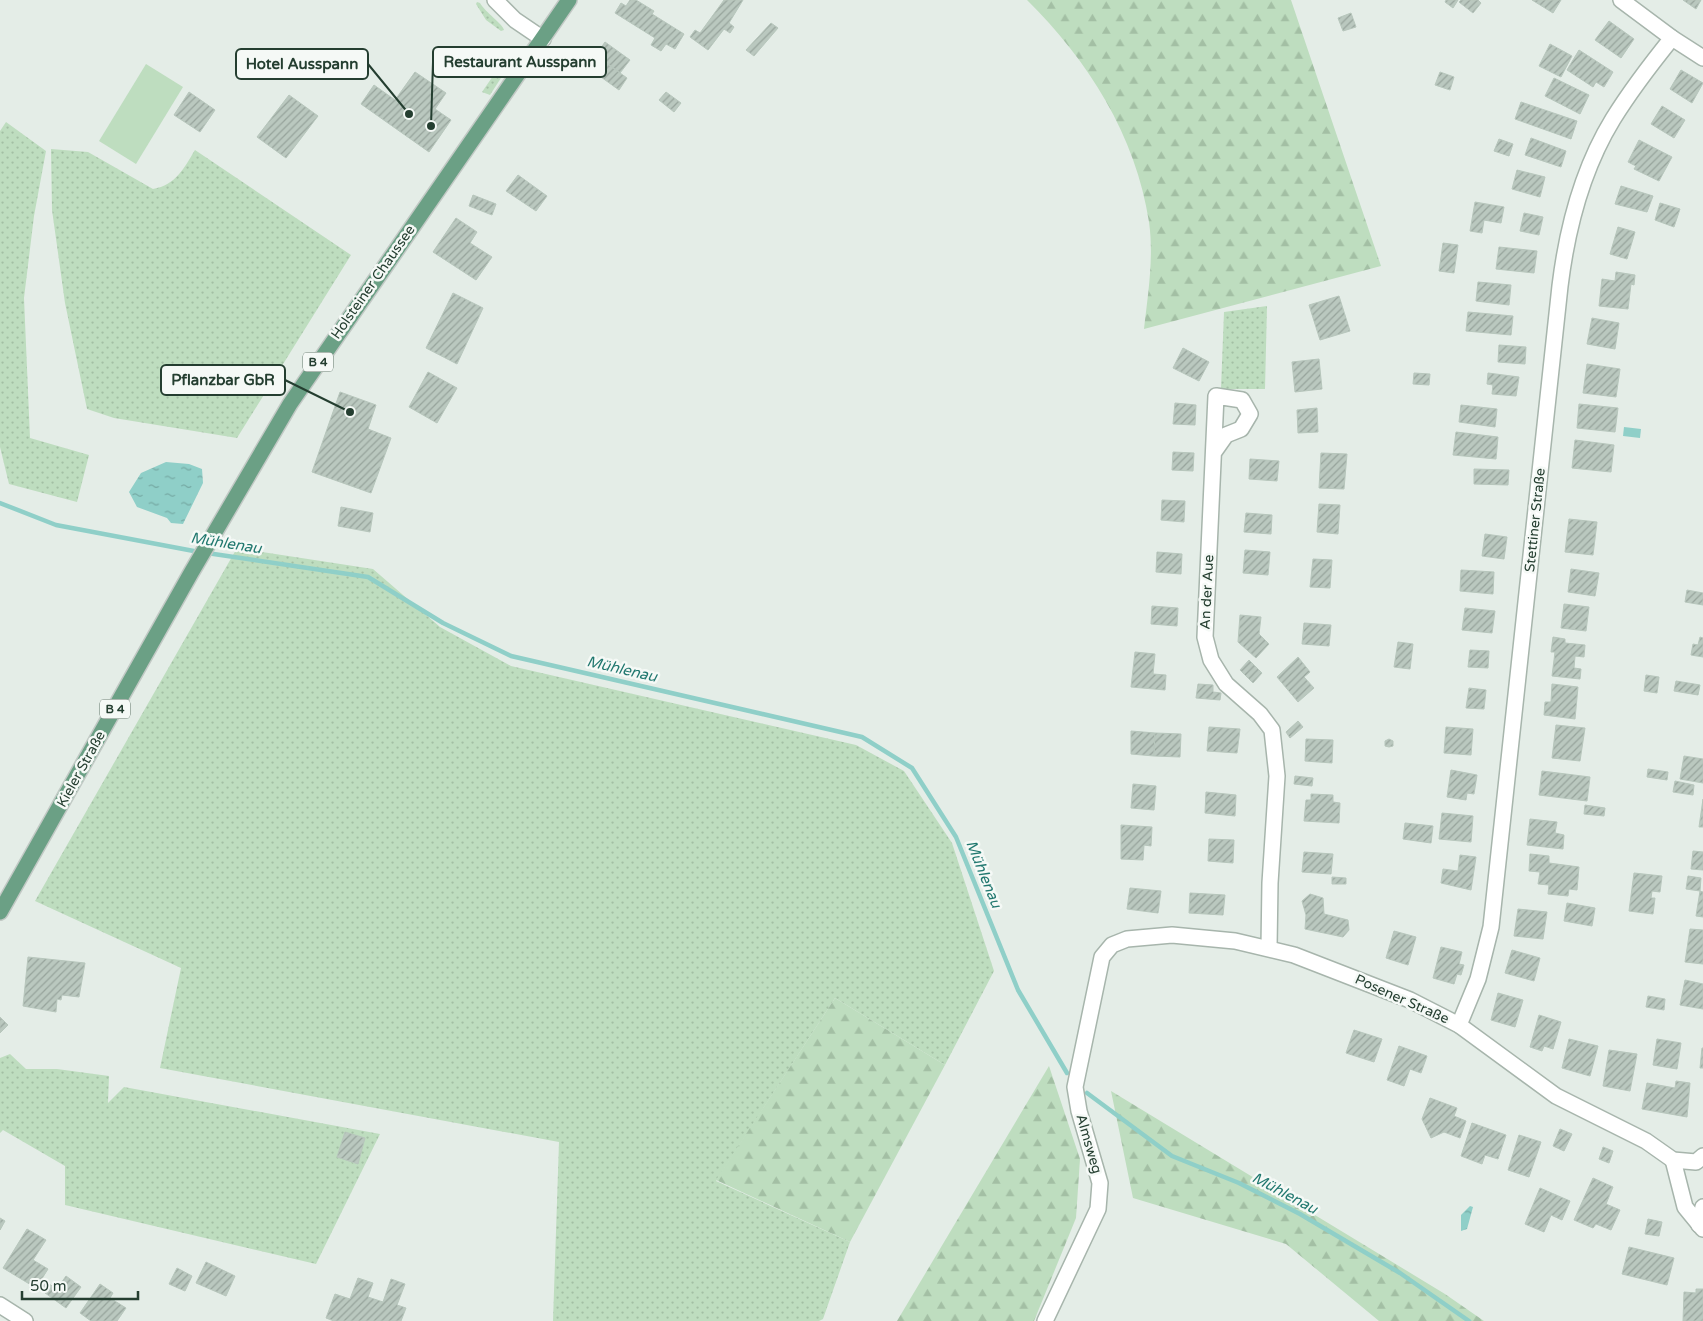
<svg xmlns="http://www.w3.org/2000/svg" width="1703" height="1321" font-family="'Varela Round',sans-serif">
<style>
.grass{fill:url(#grass-dots)}
.forest{fill:url(#forest-firs)}
.pitch{fill:#beddbf}
.water{fill:url(#water-ripples)}
.lines{fill:none;stroke-linecap:round;stroke-linejoin:round}
.stream{stroke:#8fcfc8;stroke-width:4.5}
.building{fill:url(#building-hatch);stroke:#b7c6bc}
.minor-casing{stroke:#a7b5ac;stroke-width:18}
.primary-casing{stroke:#c2c9c5;stroke-width:18}
.minor{stroke:#fff;stroke-width:15}
.primary{stroke:#6ba085;stroke-width:15}
.labels{text-anchor:middle;dominant-baseline:central;stroke-width:5;stroke-linejoin:round;paint-order:stroke}
.shield{fill:#f5f9f6;stroke:#63766b;stroke-width:1}
.shield-label{font-size:12px;font-weight:bold;fill:#243e30}
.street-label{font-size:14px;fill:#243e30;stroke:#f5f9f6}
.water-label{font-size:15px;font-style:italic;fill:#21786f;stroke:#f5f9f6}
.leader{fill:none;stroke:#243e30;stroke-width:2}
.callout-dot{fill:#243e30;stroke:#f5f9f6;stroke-width:2}
.callout{fill:#f5f9f6;stroke:#243e30;stroke-width:2}
.callout-label{font-size:15px;text-anchor:middle;font-weight:bold;fill:#243e30}
</style>
<defs>
<pattern id="grass-dots" width="8" height="8" patternUnits="userSpaceOnUse" patternTransform="scale(1.25)"><rect width="8" height="8" fill="#beddbf"/><path d="M2 2h.1M6 6h.1" fill="none" stroke="#a3bfa4" stroke-width="1.8" stroke-linecap="round"/></pattern>
<pattern id="forest-firs" width="22" height="20" patternUnits="userSpaceOnUse" patternTransform="scale(1.25)"><rect width="22" height="20" fill="#beddbf"/><path d="M5 1l3.5 6h-7zM16 11l3.5 6h-7z" fill="#a3bfa4"/></pattern>
<pattern id="water-ripples" width="26" height="14" patternUnits="userSpaceOnUse" patternTransform="scale(1.25)"><rect width="26" height="14" fill="#8fcfc8"/><path d="M2 4q2-2 4 0t4 0M15 11q2-2 4 0t4 0" fill="none" stroke="#75a9a3"/></pattern>
<pattern id="building-hatch" width="6" height="6" patternUnits="userSpaceOnUse" patternTransform="scale(1.25)"><rect width="6" height="6" fill="#bac8bf"/><path d="M-1 1l2-2M0 6l6-6M5 7l2-2" fill="none" stroke="#97a49c"/></pattern>
</defs>
<rect width="100%" height="100%" fill="#e4ede7"/>
<g class="grass">
<path d="M477,2l3,1c5,9 23,21 24,27l-3,1 -15,-11 -10,-16z"/>
<path d="M504,60l8,1 -22,34 -8,-3z"/>
<path d="M6,122l40,29 -12,65 -10,82 6,140 59,17 -12,47 -68,-18 -9,-37v-316z"/>
<path d="M51,149l37,3 65,37c23,-4 31,-21 42,-39l156,105 -114,183 -123,-20 -27,-9 -22,-106 -13,-93z"/>
<path d="M1267,306l-2,83h-44l3,-77z"/>
<path d="M237,548l136,21 67,58 71,39 345,79 48,26 48,72 42,128 -49,94 -110,-67 -119,183 134,61 -27,77 -4,2h-266l6,-179 -399,-74 21,-100 -146,-67z"/>
<path d="M10,1054l16,15h31l52,7 -1,27 16,-16 256,47 -64,130 -251,-59v-39l-62,-36 -3,3v-75z"/>
</g>
<g class="forest">
<path d="M1027,0h264l90,266 -237,63c4,-35 10,-72 5,-107 -13,-86 -61,-162 -122,-222z"/>
<path d="M835,998l110,67 -95,177 -134,-62z"/>
<path d="M1049,1066l31,93 -4,59 -42,103h-137z"/>
<path d="M1111,1091l334,203 39,27h-105l-93,-77 -153,-46z"/>
</g>
<path class="pitch" d="M146,64l37,23 -47,77 -37,-23z"/>
<g class="water">
<path d="M1624,427l17,2 -1,9 -17,-2z"/>
<path d="M166,462l23,2 13,5 1,14 -20,41 -12,-1 -4,-5 -30,-11 -8,-15 12,-19z"/>
<path d="M1470,1206l3,1 -6,22 -6,2v-16z"/>
</g>
<g class="lines">
<g class="stream">
<path d="M0,503l56,22 143,27"/>
<path d="M207,553l161,24 75,46 68,33 351,81 50,31 44,69 62,153 49,83"/>
<path d="M1087,1093l85,63 67,27 61,31 100,59 69,48"/>
</g>
</g>
<g class="building">
<path d="M630,0h6l18,11 -2,3 32,20 -9,15 -9,-5 -5,7 -10,-6 4,-7 -40,-25 6,-10 5,3z"/>
<path d="M724,0h19l-14,23 5,4 -4,6 -6,-4 -16,21 -18,-13 5,-7 5,3z"/>
<path d="M1446,0h12l-5,8 -8,-6z"/>
<path d="M1461,0h17l3,3 -8,10 -14,-11z"/>
<path d="M1532,0h29l-8,13z"/>
<path d="M1683,0h18l-5,9z"/>
<path d="M1351,13l5,14 -13,4 -5,-13z"/>
<path d="M1609,21l25,18 -13,19 -26,-18z"/>
<path d="M771,23l7,5 -24,28 -8,-6z"/>
<path d="M605,42l25,18 -10,13 -24,-18z"/>
<path d="M1550,44l22,12 -11,21 -22,-11z"/>
<path d="M1579,50l34,22 -9,15 -8,-5 -3,5 -26,-17z"/>
<path d="M602,60l25,18 -8,12 -25,-18z"/>
<path d="M1681,70l22,13 -11,20 -22,-14z"/>
<path d="M415,72l31,21 -11,16 16,11 -22,32 -68,-48 13,-19 21,15z"/>
<path d="M1440,72l14,5 -4,13 -15,-5z"/>
<path d="M1554,78l35,17 -9,19 -35,-18z"/>
<path d="M189,92l26,18 -15,22 -26,-17z"/>
<path d="M666,92l15,11 -7,9 -15,-12z"/>
<path d="M289,95l29,21 -32,42 -29,-21z"/>
<path d="M1521,102l56,19 -6,18 -56,-20z"/>
<path d="M1662,106l23,14 -11,18 -23,-14z"/>
<path d="M1531,138l35,13 -5,16 -36,-12z"/>
<path d="M1499,139l14,5 -4,12 -15,-5z"/>
<path d="M1639,140l33,17 -13,24 -25,-12 2,-3 -8,-4z"/>
<path d="M1517,170l28,7 -5,20 -28,-8z"/>
<path d="M518,175l29,21 -11,15 -30,-20z"/>
<path d="M1621,186l32,10 -6,16 -32,-8z"/>
<path d="M473,195l23,9 -4,11 -23,-9z"/>
<path d="M1475,202l29,5 -3,16 -17,-3 -2,13 -12,-2z"/>
<path d="M1660,203l20,6 -6,18 -19,-7z"/>
<path d="M1524,213l19,4 -4,18 -19,-4z"/>
<path d="M456,218l21,14 -7,11 22,14 -16,23 -43,-28z"/>
<path d="M1618,227l17,5 -8,27 -17,-5z"/>
<path d="M1443,243l15,2 -4,28 -15,-2z"/>
<path d="M1499,247l38,4 -3,22 -38,-4z"/>
<path d="M1616,272l19,3 -1,10 -3,-1 -3,25 -29,-3 3,-27 13,2z"/>
<path d="M1478,282l33,3 -2,20 -33,-4z"/>
<path d="M453,293l30,15 -26,56 -31,-16z"/>
<path d="M1339,296l11,35 -30,9 -11,-35z"/>
<path d="M1468,312l45,4 -2,19 -45,-4z"/>
<path d="M1592,318l27,5 -4,26 -28,-5z"/>
<path d="M1499,345l27,2 -1,17 -27,-2z"/>
<path d="M1183,348l26,14 -10,19 -26,-13z"/>
<path d="M1319,359l3,30 -27,3 -3,-30z"/>
<path d="M1587,364l33,5 -4,28 -33,-4z"/>
<path d="M428,372l29,16 -20,35 -28,-16z"/>
<path d="M1414,373l16,1 -1,11 -16,-1z"/>
<path d="M1488,373l31,4 -3,19 -24,-2 1,-9 -6,-1z"/>
<path d="M340,392l36,13 -8,24 23,9 -20,55 -59,-21z"/>
<path d="M1175,403l21,2 -1,20 -22,-1z"/>
<path d="M1579,404l39,4 -3,24 -38,-4z"/>
<path d="M1461,405l36,4 -2,18 -36,-5z"/>
<path d="M1317,408l1,24 -20,1 -1,-23z"/>
<path d="M1456,432l42,5 -2,22 -43,-4z"/>
<path d="M1575,440l39,5 -3,27 -39,-4z"/>
<path d="M1173,452l21,1 -1,18 -21,-1z"/>
<path d="M1321,453l26,1 -3,35 -25,-1z"/>
<path d="M1250,459l29,2 -2,20 -28,-2z"/>
<path d="M1474,469l35,1 -1,15 -34,-1z"/>
<path d="M1162,500l23,1 -1,21 -23,-2z"/>
<path d="M1319,504l21,1 -2,29 -21,-2z"/>
<path d="M341,507l32,6 -3,19 -32,-6z"/>
<path d="M1246,513l26,2 -1,19 -27,-2z"/>
<path d="M1569,519l28,3 -4,33 -28,-3z"/>
<path d="M1485,534l22,3 -3,22 -22,-3z"/>
<path d="M1245,550l25,2 -2,23 -25,-2z"/>
<path d="M1157,552l25,2 -1,20 -25,-2z"/>
<path d="M1313,559l19,1 -2,28 -20,-1z"/>
<path d="M1571,569l28,4 -4,23 -27,-4z"/>
<path d="M1461,570l33,2 -1,22 -33,-3z"/>
<path d="M1687,590l16,3v12l-18,-3z"/>
<path d="M1564,604l25,3 -3,24 -25,-3z"/>
<path d="M1152,606l26,2 -1,18 -26,-2z"/>
<path d="M1465,608l30,3 -3,22 -30,-3z"/>
<path d="M1240,615l21,2 -2,17 10,10 -13,14 -18,-16z"/>
<path d="M1304,623l27,2 -2,21 -27,-2z"/>
<path d="M1553,637l12,2v4l20,2 -1,12 -9,-1 -1,12 7,1 -1,10 -28,-3 3,-24h-4z"/>
<path d="M1700,637l3,1v19l-12,-2 2,-11 5,1z"/>
<path d="M1398,642l15,2 -3,25 -16,-2z"/>
<path d="M1470,650l19,1 -1,17 -20,-1z"/>
<path d="M1135,652l20,2 -2,20 13,1 -1,15 -34,-3z"/>
<path d="M1298,657l12,15 -6,5 10,11 -16,14 -21,-25z"/>
<path d="M1249,660l13,13 -9,10 -13,-13z"/>
<path d="M1646,675l13,2 -2,16 -13,-2z"/>
<path d="M1676,681l24,4 -2,10 -24,-4z"/>
<path d="M1198,684l15,1v7l8,1 -1,7 -24,-2z"/>
<path d="M1552,684l26,3 -3,32 -31,-4 1,-13h6z"/>
<path d="M1469,688l17,2 -2,19 -18,-1z"/>
<path d="M1298,721l5,6 -13,11 -4,-6z"/>
<path d="M1556,725l29,3 -5,33 -28,-3z"/>
<path d="M1209,727l31,2 -3,24 -30,-2z"/>
<path d="M1446,727l27,2 -2,26 -27,-2z"/>
<path d="M1131,731l24,2 -1,23 -23,-2z"/>
<path d="M1155,733l26,1 -1,23 -26,-1z"/>
<path d="M1306,739l27,1 -1,23 -27,-2z"/>
<path d="M1389,739l4,2v5l-4,1 -4,-1v-5z"/>
<path d="M1684,756l19,3v24l-23,-4z"/>
<path d="M1648,769l20,3 -1,8 -20,-3z"/>
<path d="M1451,770l26,5 -3,19 -7,-1 -1,7 -19,-3z"/>
<path d="M1542,771l48,6 -3,24 -48,-6z"/>
<path d="M1295,776l18,2 -1,8 -18,-2z"/>
<path d="M1675,781l19,4 -1,10 -20,-3z"/>
<path d="M1133,784l23,2 -2,24 -23,-2z"/>
<path d="M1206,792l30,3 -1,21 -30,-3z"/>
<path d="M1311,794l22,1v7l7,1 -1,20 -35,-2 2,-21h5z"/>
<path d="M1703,799v28h-4z"/>
<path d="M1585,805l20,3 -1,8 -20,-2z"/>
<path d="M1442,813l31,3 -2,26 -32,-3z"/>
<path d="M1530,819l27,3 -2,11 9,2 -1,14 -36,-4z"/>
<path d="M1405,823l28,3 -2,17 -28,-4z"/>
<path d="M1121,825l31,2 -1,19 -7,-1 -1,15 -22,-1z"/>
<path d="M1209,839l25,1 -1,23 -25,-2z"/>
<path d="M1693,851l10,1v18l-12,-1z"/>
<path d="M1304,852l29,2 -2,20 -29,-2z"/>
<path d="M1530,854l19,2v7l30,4 -2,23 -8,-1 -1,7 -20,-2 1,-9 -11,-1 2,-12 -11,-1z"/>
<path d="M1460,855l16,2 -5,33 -30,-7 2,-14 15,2z"/>
<path d="M1634,873l28,3 -2,16 -8,-1 -1,7h4l-2,16 -24,-3z"/>
<path d="M1688,876l13,2 -1,13 -14,-2z"/>
<path d="M1332,877l14,1v6h-14z"/>
<path d="M1130,888l31,3 -3,22 -31,-4z"/>
<path d="M1700,891l3,1v25l-7,-1z"/>
<path d="M1190,893l35,2 -2,20 -34,-2z"/>
<path d="M1310,894l13,4 1,16 24,6 1,10 -6,7 -38,-8 1,-14 -4,-14z"/>
<path d="M1567,903l28,5 -3,18 -28,-5z"/>
<path d="M1518,909l29,3 -4,27 -29,-3z"/>
<path d="M1690,929l13,1v34l-18,-2z"/>
<path d="M1394,931l22,6 -8,28 -22,-7z"/>
<path d="M1441,947l21,5 -3,12 5,1 -3,10 -4,-1 -3,10 -21,-6z"/>
<path d="M1512,950l28,8 -6,23 -29,-8z"/>
<path d="M28,957l57,6 -6,34 -17,-2 -1,5 -4,-1 -1,13 -33,-6z"/>
<path d="M1685,980l18,4v25l-23,-4z"/>
<path d="M1498,993l25,7 -8,27 -24,-7z"/>
<path d="M1648,996l17,3 -1,11 -18,-3z"/>
<path d="M1539,1015l22,7 -8,27 -9,-3 -2,5 -12,-4z"/>
<path d="M0,1017l8,8 -8,8z"/>
<path d="M1354,1030l28,9 -8,23 -28,-9z"/>
<path d="M1569,1039l29,7 -8,30 -28,-8z"/>
<path d="M1657,1039l24,4 -4,26 -24,-4z"/>
<path d="M1399,1046l28,10 -6,17 -11,-4 -6,17 -17,-6z"/>
<path d="M1702,1048h1v20h-3z"/>
<path d="M1609,1050l28,4 -7,37 -27,-5z"/>
<path d="M1676,1081l14,2 -3,34 -45,-8 5,-26 28,5z"/>
<path d="M1430,1098l27,10 -3,8 12,5 -6,17 -16,-6 -13,6 -9,-19z"/>
<path d="M1472,1123l34,12 -8,24 -13,-4 -3,9 -21,-8z"/>
<path d="M1560,1129l12,5 -8,17 -11,-5z"/>
<path d="M345,1132l20,6 -7,26 -21,-7z"/>
<path d="M1519,1135l22,7 -12,35 -21,-7z"/>
<path d="M1603,1147l10,4 -4,12 -10,-4z"/>
<path d="M1593,1178l20,9 -7,17 14,6 -9,20 -15,-6 -3,4 -19,-8z"/>
<path d="M1540,1188l30,13 -8,19 -11,-5 -7,17 -19,-8z"/>
<path d="M0,1218l5,3 -5,9z"/>
<path d="M1648,1219l14,3 -3,14 -14,-2z"/>
<path d="M27,1229l19,11 -13,20 15,9 -12,19 -33,-20z"/>
<path d="M1629,1247l45,11 -7,27 -45,-11z"/>
<path d="M206,1262l29,14 -9,20 -30,-13z"/>
<path d="M177,1268l15,8 -7,15 -16,-7z"/>
<path d="M66,1276l15,11 -15,21 -25,-18 5,-8 11,7z"/>
<path d="M358,1278l15,5 -5,14 15,5 8,-23 14,5 -8,21 9,3 -5,13h-67l-8,-3 9,-24 15,5z"/>
<path d="M100,1284l13,9 -3,5 16,10 -9,13h-26l-11,-8z"/>
<path d="M1696,1289h7v32h-20l1,-29 12,1z"/>
</g>
<g class="lines">
<g class="minor-casing">
<g id="minor">
<path d="M495,0l20,20 28,19"/>
<path d="M1621,0l51,38 31,20"/>
<path d="M1214,452l12,-17 15,-6 9,-15 -8,-14 -26,-4 -11,241 6,23 15,24 34,30 12,16 5,46 -7,107 -1,64"/>
<path d="M1459,1025l19,-46 13,-52 69,-641c7,-57 23,-118 53,-167 18,-29 38,-55 59,-81"/>
<path d="M1673,1160l12,47 18,22"/>
<path d="M1699,1225l4,-18"/>
<path d="M0,1305l25,16"/>
<path d="M1045,1321l53,-112 2,-26 -21,-72 -4,-24 27,-130 10,-12 15,-6 45,-4 63,6 59,14 116,45 49,25 97,71 90,45 27,19 23,2 7,-6"/>
</g>
</g>
<g class="primary-casing">
<path id="primary" d="M0,912l191,-339 99,-169 279,-404"/>
</g>
<use href="#minor" class="minor"/>
<use href="#primary" class="primary"/>
</g>
<g class="labels">
<g class="shield">
<rect x="303" y="352.5" width="30" height="19" rx="4"/>
<rect x="100" y="699.5" width="30" height="19" rx="4"/>
</g>
<g class="shield-label">
<text x="318" y="362">B 4</text>
<text x="115" y="709">B 4</text>
</g>
<g class="street-label">
<text transform="translate(373 282) rotate(-55)">Holsteiner Chaussee</text>
<text transform="translate(1535 520) rotate(-84)">Stettiner Straße</text>
<text transform="translate(1207 592) rotate(-87)">An der Aue</text>
<text transform="translate(81 769) rotate(-61)">Kieler Straße</text>
<text transform="translate(1402 999) rotate(24)">Posener Straße</text>
<text transform="translate(1089 1144) rotate(74)">Almsweg</text>
</g>
<g class="water-label">
<text transform="translate(226 543) rotate(9)">Mühlenau</text>
<text transform="translate(622 669) rotate(13)">Mühlenau</text>
<text transform="translate(984 874) rotate(68)">Mühlenau</text>
<text transform="translate(1285 1193) rotate(28)">Mühlenau</text>
</g>
</g>
<path class="leader" d="M431 126L433 62M409 114L368 64M350 412L285 380"/>
<g class="callout-dot">
<circle cx="431" cy="126" r="5"/>
<circle cx="409" cy="114" r="5"/>
<circle cx="350" cy="412" r="5"/>
</g>
<g class="callout">
<rect x="433" y="47" width="173" height="30" rx="5"/>
<rect x="236" y="49" width="132" height="30" rx="5"/>
<rect x="161" y="365" width="124" height="30" rx="5"/>
</g>
<g class="callout-label">
<text x="520" y="67">Restaurant Ausspann</text>
<text x="302" y="69">Hotel Ausspann</text>
<text x="223" y="385">Pflanzbar GbR</text>
</g>
<path d="M22 1291v8h116v-8" fill="none" stroke="#243e30" stroke-width="2.5"/>
<text x="30" y="1291" font-size="15" fill="#243e30" stroke="#f5f9f6" stroke-width="4" paint-order="stroke">50 m</text>
</svg>
